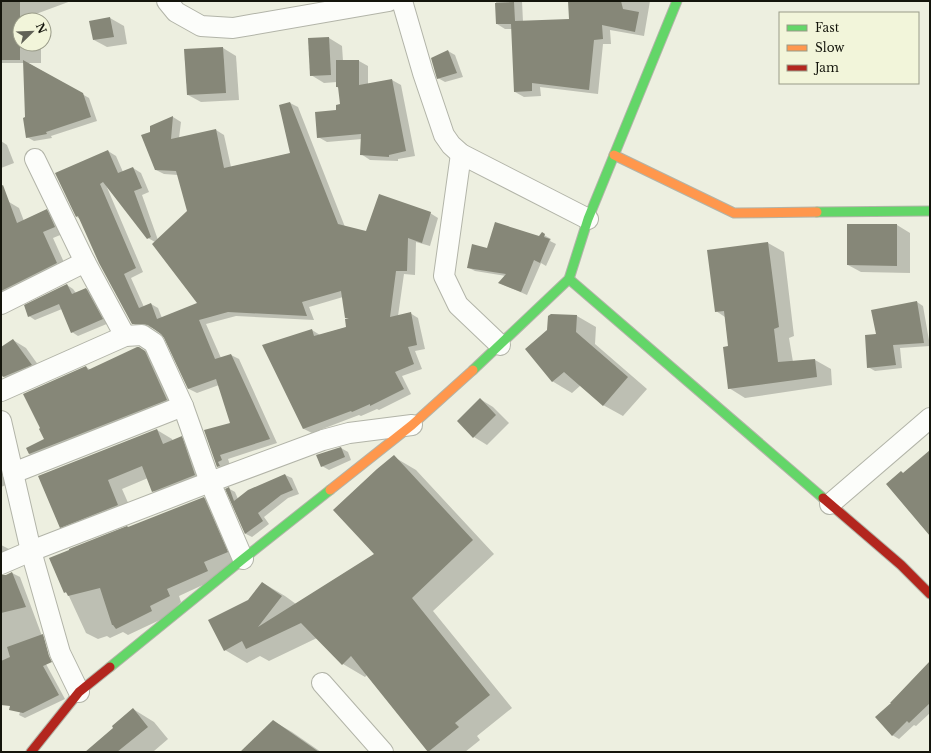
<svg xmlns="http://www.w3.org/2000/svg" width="931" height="753" font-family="'Libre Baskerville',serif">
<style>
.shadow{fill:#0003;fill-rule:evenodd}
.building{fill:#868778}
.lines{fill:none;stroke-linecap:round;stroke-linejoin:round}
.street-casing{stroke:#b2b4a8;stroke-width:22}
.fast-casing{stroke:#b2b4a8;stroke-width:11}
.slow-casing{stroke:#b2b4a8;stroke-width:11}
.jam-casing{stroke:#b2b4a8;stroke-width:11}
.street{stroke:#fcfdfa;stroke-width:20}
.fast{stroke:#63d668;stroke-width:9}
.slow{stroke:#ff974d;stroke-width:9}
.jam{stroke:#b3261e;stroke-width:9}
</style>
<rect width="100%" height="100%" fill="#edefe0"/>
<g class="shadow">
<path d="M1,1h70l-70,26z"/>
<path d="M496,1h26l1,21 47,-2 -1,-19h81l-6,35 -34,-6 1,14h-8l-5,50 -58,-7 1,9 -17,1 -9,-5 -3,-63h-7l-8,-5z"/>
<path d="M110,18l14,8 3,18 -20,3 -13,-7z"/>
<path d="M329,38l13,8 1,15h16l9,5v19l24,-5 9,5 14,71 -17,3v2l-28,-1 -9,-6 1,-15 -35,3 -9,-5 23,-33 -2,-16 -2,-1v-5l-13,1 -13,-8z"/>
<path d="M1,40h19v4l21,1v18h-13l61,35 8,23 -46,15 1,2 -18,3 -7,-4 -3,-74h-23z"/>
<path d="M223,48l13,8 3,44 -38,2 -13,-7z"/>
<path d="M448,51l7,4 8,22 -18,5 -7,-4z"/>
<path d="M290,103l8,4 47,120 21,5 64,-19 8,5 -8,28 -14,-4 -1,33 -11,-1 -6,42 12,-3 8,5 7,31 -10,2 7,18 -20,7 9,18 -32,16 -2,-1 -16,7 -2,-1 -47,18 -8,-4 8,-99 8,5 27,-8 2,-8 -3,-2 -3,-20 -34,10 5,13 -78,-4 -30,8 15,34 10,-3 8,4 38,84 -49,16 2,6 -4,6 -8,-5 -13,-35 27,-7 -13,-39 -22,8 -8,-4 -24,-51 -10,-9 -5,-2 -10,1 -8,-5 -52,-104 -3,-2 31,-66 8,5 7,16 10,-4 8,5 8,19 -7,3 16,45 30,-29 -10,-36 -14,-1 -8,-4 -5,-38v-5l22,-10 8,5 -2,16 37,-8 8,5 7,32 61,-14zM106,185l42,53 7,4 44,62 -37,14 -4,-10 -7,-4 -7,3 -13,-29 12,-6z"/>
<path d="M1,141l6,4 7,18 -13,5z"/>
<path d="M9,202l10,6 5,13 22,-11 11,6 8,17 -12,5 14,31 -66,36v-100z"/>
<path d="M848,225h49l13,8v40l-49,-1 -13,-7z"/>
<path d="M542,234l9,5 -1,2 6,3 -10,22 -5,-3 -14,32 -21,-9 -6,-3 6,-7 -31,-5 -6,-3 19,-19 51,-12z"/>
<path d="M768,243l16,9 10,84 -5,2 4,24 22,-2 16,9 1,16 -87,13 -16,-10v-41l-4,-30 -9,-6z"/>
<path d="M67,285l6,4 3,4 10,-4 6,3 17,31 -31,13 -6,-4 -10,-23 -27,11 -6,-4z"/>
<path d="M917,302l6,4 7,40 -30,2 2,20 -27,3 -7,-4 10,-32z"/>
<path d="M577,316l19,11 -1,17 52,45 -24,27 -20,-11 -22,-20 -9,8 -20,-12 -4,-50z"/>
<path d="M13,340l13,8 18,25 -26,11 -14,-7 -3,-5v-23z"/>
<path d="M139,348l10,5 27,52 -137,54 -10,-5 16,-14 41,-73 5,3z"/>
<path d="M480,399l13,8 16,16 -22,22 -13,-8z"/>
<path d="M157,430l15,9 1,2 8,-4 15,9 14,38 -42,16 -15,-9 -5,-13 -26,11 11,25 -58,22 -15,-9z"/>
<path d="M341,448l7,4 3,8 -22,10 -7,-4z"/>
<path d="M394,457l22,13 78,84 -61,57 79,97 -35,28 3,4 -15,12 -37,-1 -61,-76 -2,2 -22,-13 -26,-26 -48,23 -9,-5 -13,7 -22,-13 24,-49 14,-18 22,13 11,8 79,-50z"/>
<path d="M1,463l6,14 -3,1 2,7 -5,2z"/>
<path d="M285,475l7,3 7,16 -11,4 -24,19 5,7 -17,13 -6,-3 -19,-45 1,-1 7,4 3,7 10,-8z"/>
<path d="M204,498l11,7 24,54 -19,18 -41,19 2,6 -17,16 -36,17 -5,-3 -13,6 -3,-2 -9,3 -12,-6 -18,-39 -3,-2z"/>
<path d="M1,545l8,4 2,5 -10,6z"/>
<path d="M12,573l8,4 22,59 -41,71v-131h4z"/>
<path d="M40,660l6,4 19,35 -40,19 -6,-3z"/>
<path d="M930,675v38l-14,13 -2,-1 -15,14 -7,-4z"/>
<path d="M133,709l21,13 14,17 -14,12 2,1h-66z"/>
<path d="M273,721l19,11 29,20h-80z"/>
</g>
<g class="building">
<rect x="1" y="1" width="19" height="59"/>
<path d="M568,1h53l2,8 16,3 -4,20 -33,-7 1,14 -9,1 -5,50 -57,-7v8l-18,1 -3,-68h-15l-1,-21 19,-1 1,19 54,-2z"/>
<path d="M110,17l4,20 -21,3 -4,-19z"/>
<path d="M329,37l2,38 -21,1 -2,-38z"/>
<path d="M223,47l3,46 -39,2 -3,-46z"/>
<path d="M448,50l9,23 -20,6 -6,-21z"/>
<path d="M23,60l60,33 8,24 -45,15 1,2 -21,4 -3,-20 2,-1z"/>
<path d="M336,60h23v25l33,-6 14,72 -17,4v2l-29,-2 1,-21 -44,4 -2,-26 21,-2v-5l4,-1 -2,-17h-2z"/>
<path d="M290,102l48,122 28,7 13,-37 52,18 -9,31 -14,-5 -1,33h-11l-6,46 21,-5 6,33 -9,2 6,17 -19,8 9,17 -34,17v-2l-18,8 -1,-1 -48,18 -41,-84 50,-16 2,7 32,-9 -1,-8 4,-1h-4l-4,-27 -39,11 5,14 -79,-4 -29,8 16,39 16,-5 39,85 -50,16 2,5 -4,2 2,4 -3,1 -13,-37 26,-7 -14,-44 -28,10 -24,-51 -3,-4 -13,-9 -7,-1h-9l-33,-61 -21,-47 -2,1 -21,-44 53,-23 10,23 15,-6 9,21 -8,3 17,46 -4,2 -44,-57 -3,2 36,84 -12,6 15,34 12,-5 6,16 40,-16 -45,-59 35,-33 -11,-40 -21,-1 -14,-35 9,-3v-6l23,-10 -2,23 45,-10 8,39 66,-15 -11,-48z"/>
<path d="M3,185l14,38 30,-14 8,18 -12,5 14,31 -56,28v-105z"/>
<path d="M495,222l44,14 3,-4 3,2 -1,3 6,2 -10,24 -6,-3 -13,32 -23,-9 8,-9 -39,-6 5,-24 15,4z"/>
<path d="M847,224h50v42l-50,-1z"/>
<path d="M768,242l11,85 -5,2 4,33 37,-3 2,18 -89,12 -5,-42 5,-1 -4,-35 -9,1 -8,-62z"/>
<path d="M67,284l5,10 14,-6 17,31 -32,14 -12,-29 -31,13 -4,-12z"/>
<path d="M917,301l7,42 -31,2 3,20 -29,3 -2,-33 11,-1 -5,-24z"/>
<path d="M551,314l26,1 -1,17 52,45 -25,29 -39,-34 -12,10 -27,-33 22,-19 1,-14z"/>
<path d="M13,339l19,26 -29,12 -2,-3v-27z"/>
<path d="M137,347h2l6,4 22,49 -138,54 -3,-6 18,-9 -5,-10 1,-1 -17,-34 63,-28 2,4z"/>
<path d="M480,398l16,17 -23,23 -16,-17z"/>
<path d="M157,429l6,15 19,-8 13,39 -43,17 -10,-26 -34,14 10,25 -58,23 -22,-52z"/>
<path d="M341,447l4,10 -24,10 -5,-12z"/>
<path d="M930,450v86l-44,-52 15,-13 2,2z"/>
<path d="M394,455l79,85 -61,58 78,97 -35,28 4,4 -31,25 -77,-96 -9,9 -41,-42 -55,26 -4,-8 -18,10 -16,-31 40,-20 14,-18 20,14 -24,31 116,-73 -41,-44 44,-41z"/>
<path d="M285,474l8,16 -12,5 -23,18 5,8 -18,13 -20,-45 4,-2 5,14 14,-11z"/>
<path d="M204,497l24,55 -24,10 4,9 -41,18 3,7 -20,10 2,5 -36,18 -3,-4h-1l-12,-37 -32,8 -2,-4 -2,1 -15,-35 20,-8v-1l58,-23 1,1z"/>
<path d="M12,572l14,35 -25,6v-38h5z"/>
<path d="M43,634l6,22 3,6 -9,4 16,29 -36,18 -14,-3 1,-4 -9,-1v-44l9,-4 -3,-10z"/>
<path d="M930,661v42l-21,20 -2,-2 -15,15 -17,-19 16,-14h-1z"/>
<path d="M133,708l15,19 -31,25h-32l28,-24 -1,-2z"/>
<path d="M273,720l46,32h-79z"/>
</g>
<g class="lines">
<g class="street-casing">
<g id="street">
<path d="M167,1l9,11 25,14 32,2 156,-27"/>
<path d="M402,1l21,72 21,62 7,10 10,9 127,65"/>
<path d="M461,154l-17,122 14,29 42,40"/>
<path d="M35,159l50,103 40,74"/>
<path d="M1,304l84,-42"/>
<path d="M1,391l124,-55 17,-1 12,8 29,63 27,76 33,77"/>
<path d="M1,421l30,130 29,102 19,39"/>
<path d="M13,473l170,-67"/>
<path d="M830,504l100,-86"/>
<path d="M1,564l30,-13 179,-69 113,-42 26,-7 63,-8"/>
<path d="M322,683l61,69"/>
</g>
</g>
<g class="fast-casing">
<g id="fast">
<path d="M817,212l113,-1"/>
<path d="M569,279l254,219"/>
<path d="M473,370l96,-91 19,-60 89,-218"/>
<path d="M110,667l133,-108 87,-69"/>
</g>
</g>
<g class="slow-casing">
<g id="slow">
<path d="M614,155l120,58 83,-1"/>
<path d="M330,490l82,-65 61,-55"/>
</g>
</g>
<g class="jam-casing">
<g id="jam">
<path d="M823,498l78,67 29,29"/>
<path d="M31,752l48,-60 31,-25"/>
</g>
</g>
<use href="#street" class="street"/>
<use href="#fast" class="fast"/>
<use href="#slow" class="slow"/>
<use href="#jam" class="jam"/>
</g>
<rect width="931" height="753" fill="none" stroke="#14150c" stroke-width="4"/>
<rect x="779" y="12" width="140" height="72" fill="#f2f5da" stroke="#999b88"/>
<rect x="787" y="25" width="20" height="6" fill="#63d668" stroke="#999b88"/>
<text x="815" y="32" font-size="12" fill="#14150c">Fast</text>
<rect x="787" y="45" width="20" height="6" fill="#ff974d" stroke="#999b88"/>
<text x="815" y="52" font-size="12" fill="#14150c">Slow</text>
<rect x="787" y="65" width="20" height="6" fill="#b3261e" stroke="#999b88"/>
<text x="815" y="72" font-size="12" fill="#14150c">Jam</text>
<g transform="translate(32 32) rotate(67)"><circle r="19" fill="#f2f5da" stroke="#999b88"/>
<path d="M0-3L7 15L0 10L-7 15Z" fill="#606156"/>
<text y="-6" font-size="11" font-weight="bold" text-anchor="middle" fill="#14150c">N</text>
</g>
</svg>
